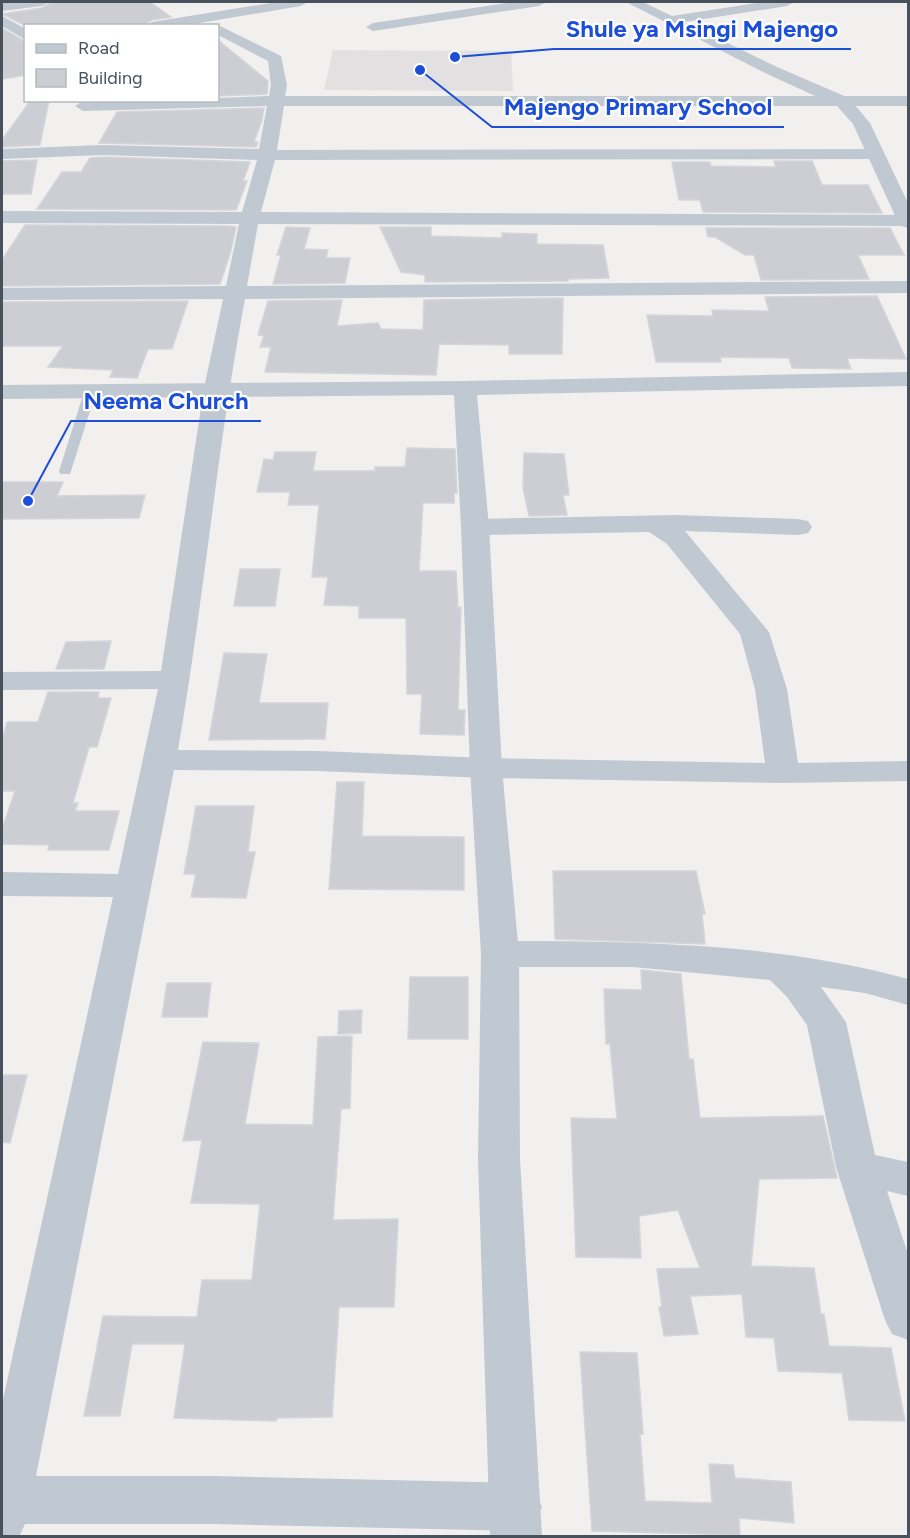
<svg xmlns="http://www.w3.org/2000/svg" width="910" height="1538" font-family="Figtree,sans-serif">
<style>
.education{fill:#e3e0e1}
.building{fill:#ccced4;stroke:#d3d5db;stroke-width:1.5}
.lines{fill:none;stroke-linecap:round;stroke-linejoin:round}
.service{fill:#c0c9d1;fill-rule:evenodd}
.minor{fill:#c0c9d1;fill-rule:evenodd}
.tertiary{fill:#c0c9d1;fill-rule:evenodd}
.leader{fill:none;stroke:#1d4ed8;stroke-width:2}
.callout-dot{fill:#1d4ed8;stroke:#fff;stroke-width:2}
.callout-label{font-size:24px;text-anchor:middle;font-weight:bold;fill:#1d4ed8;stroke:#fff;stroke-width:4.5;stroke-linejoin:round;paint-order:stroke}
</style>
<rect width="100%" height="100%" fill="#f2efef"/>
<path class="education" d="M333,50l178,1 2,40 -189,-1z"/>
<g class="building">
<path d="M51,2h99l21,15 -19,3 -9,6h-117l-24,-12 40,-6z"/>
<path d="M2,28l24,14v33l-24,4z"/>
<path d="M218,40l50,41 -1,13 -49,2z"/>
<path d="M31,100h18l-9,45 -38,2v-7z"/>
<path d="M264,108l-2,12 -8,22h4l-2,5 -157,-4 18,-31z"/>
<path d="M90,158l13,-1 147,5 -7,19h4l-11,29 -199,-1 25,-37h19z"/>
<path d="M37,160l-6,34h-29v-33z"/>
<path d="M774,161h38l10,24h46l14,28 -179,-1 -3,-12h-21l-7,-38h38l1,4 65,1z"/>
<path d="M25,225l205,1 6,1 -6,27 -10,30 -218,2v-26z"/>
<path d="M286,227l24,1 -6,21 24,1 -2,8h24l-5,25 -72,1 8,-29h-4z"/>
<path d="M380,227h51v9l71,2v-5l35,1v10l66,1 6,33 -41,1v2l-143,1v-7l-24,-3z"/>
<path d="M706,228h184l14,27h-46l11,24 -108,1 -7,-25h-9l-30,-18h-7z"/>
<path d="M877,296l29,63 -59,-1 4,11 -59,-1 -3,-10 -69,-1 1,5h-65l-9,-47 66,1 -1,-6 57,1 -4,-14z"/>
<path d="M563,298l-1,56h-53v-9l-70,-1 -3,31 -171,-3 6,-25h-11l4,-11 -6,-1 10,-34 74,-1 -5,26 41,-3 3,6 42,1 1,-30z"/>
<path d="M188,301l-16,48h-24l-11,29 -27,-1 3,-7 -65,-3 15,-21h-61v-44z"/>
<path d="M407,448l48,1 2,44h-3v10h-31l-4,68h37l2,37 3,-1 -3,103h7l-1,25 -44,-1 2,-40h-15l-1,-76h-47v-12l-35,-1 4,-28h-16l7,-72h-31l2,-13h-33l7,-33 9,1 2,-8h41l-3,19h62v-4h30z"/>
<path d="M524,453l40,1 5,41h-6l4,20 -38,1 -6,-28z"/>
<path d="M2,482h61l-6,14 88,-1 -6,23 -137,1z"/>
<path d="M240,569h40l-5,37h-41z"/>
<path d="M111,641l-7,28h-48l10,-27z"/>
<path d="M224,653l43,1 -8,49h69l-3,36 -116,1z"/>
<path d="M48,692h51l-1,6h13l-14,49h-8l-16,56h5l-3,8h44l-10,39h-61l1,-5 -47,-1v-15l13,-38h-13v-51l5,-18h31z"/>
<path d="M337,782h27l-2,54 102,1v53l-135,-1z"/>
<path d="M196,806h58l-6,46h7l-9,46 -55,-1 5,-23h-12z"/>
<path d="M553,871h143l9,43h-3l3,30 -150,-5z"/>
<path d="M641,970l40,4 8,85h4l7,59 123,-2 14,62 -78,1 -8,87 63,2 7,46h3l5,32 62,2 14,73 -56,-1 -7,-47 -64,-2 -4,-33 -28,-1 -4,-43 -52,2 8,38 -34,2 -5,-29h3l-5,-38 43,-1 -22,-58 -39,6 2,42 -65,-1 -5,-139 46,1 -7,-75h-4l-2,-55 38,1z"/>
<path d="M410,977h58v62h-60z"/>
<path d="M167,983h44l-4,34h-45z"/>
<path d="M362,1010l-1,23 -23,1 1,-23z"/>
<path d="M352,1036l-2,72 -9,1 -8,111 65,-1 -4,88h-55l-7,110 -55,1 -1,3 -102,-3 11,-74h-53l-12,72h-36l19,-100 94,1 5,-37h50l8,-76 -69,-1 11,-63 -19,1 20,-99 56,1 -14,81 68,1 5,-88z"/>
<path d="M2,1075h25l-17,68 -8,-1z"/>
<path d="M580,1352l57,1 6,81h-3l5,67 67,2 -3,-39 24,1 2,13 56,4 3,41 -55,-5 1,17 -148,-4z"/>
</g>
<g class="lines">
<path class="service" d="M90,388l6,4 -25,79 -1,3h-10l-1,-3 25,-79z"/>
<g class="minor">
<path d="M12,2h37l-7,4 -40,5v-8z"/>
<path d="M277,2h31l-7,4 -119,20h-37l7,-4z"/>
<path d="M514,2h32l-7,4 -166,25 -7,-4 7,-4z"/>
<path d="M763,2h31l-7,4 -115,18 -7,-4 7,-4z"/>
<path d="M2,16l24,13v11l-24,-14z"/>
<path d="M218,25l63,31 6,29 -2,11h623v10h-624l-7,44 598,-1 6,1 3,4 -3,4 -6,1 -600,1 -14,52 647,3 -1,11 -649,-2 -11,62 661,-5v12l-663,6c-28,149 -41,301 -67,451l141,1 167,7 279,5 -10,-74 -15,-55 -73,-90 -18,-12 -174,3 -10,-2 -4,-6 4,-6 10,-2 202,-4 121,4 10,2 4,6 -4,6 -10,2 -113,-4 84,101 18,57 11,74 110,-2v20l-125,2 -297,-5 -167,-7 -145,-1 -138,706h178l302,7 18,7 8,17 -8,17 -18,7 -302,-7h-189l-5,11 -18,1v-132l111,-507 -111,-1v-24l116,2 40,-185 -156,1v-18l159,-1 43,-283 19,-89 -221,1v-12l224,-2 13,-62 -237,-1v-12l240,1 15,-52 -154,-5 -101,4v-10l101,-4 156,4 8,-43 -184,5 -8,-5 8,-5 135,-1v-2l51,-2 2,-11 -3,-24 -50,-26v-9h-4z"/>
<path d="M500,941c133,0 280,2 408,38v26l-43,-12 -44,-6 25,35 29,133 33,7v34l-21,-5 21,63v86l-16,-6 -7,-14 -49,-153 -29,-142 -20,-28 -17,-17 -137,-13h-133l-13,-4 -6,-9 6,-9z"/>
</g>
<g class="tertiary">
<path d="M626,2h17l134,65 72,31 21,25 38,80v25l-7,-2 -3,-4 -45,-98 -16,-18 -72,-33z"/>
<path d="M908,372v14l-431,9 12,132 13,241 17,186 1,205 22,377h-52l-12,-377 3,-205 -11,-186 -9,-241 -7,-132 -452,4v-14l463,-4z"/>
</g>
</g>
<path class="leader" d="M455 57L554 49H851M420 70L492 127H784M28 501L71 421H261"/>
<g class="callout-dot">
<circle cx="455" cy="57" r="6"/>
<circle cx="420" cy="70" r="6"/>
<circle cx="28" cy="501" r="6"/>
</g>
<g class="callout-label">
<text x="702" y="37">Shule ya Msingi Majengo</text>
<text x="638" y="115">Majengo Primary School</text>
<text x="166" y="409">Neema Church</text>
</g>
<rect width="910" height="1538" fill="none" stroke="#47525d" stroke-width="6"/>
<rect x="24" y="24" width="195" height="78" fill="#ffffff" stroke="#b5babe" stroke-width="1.5"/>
<rect x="36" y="44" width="30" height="9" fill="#c0c9d1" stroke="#b5babe" stroke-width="1.5"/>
<text x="78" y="54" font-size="18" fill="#47525d">Road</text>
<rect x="36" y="69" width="30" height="18" fill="#ccced4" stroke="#b5babe" stroke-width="1.5"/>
<text x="78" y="84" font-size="18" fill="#47525d">Building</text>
</svg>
